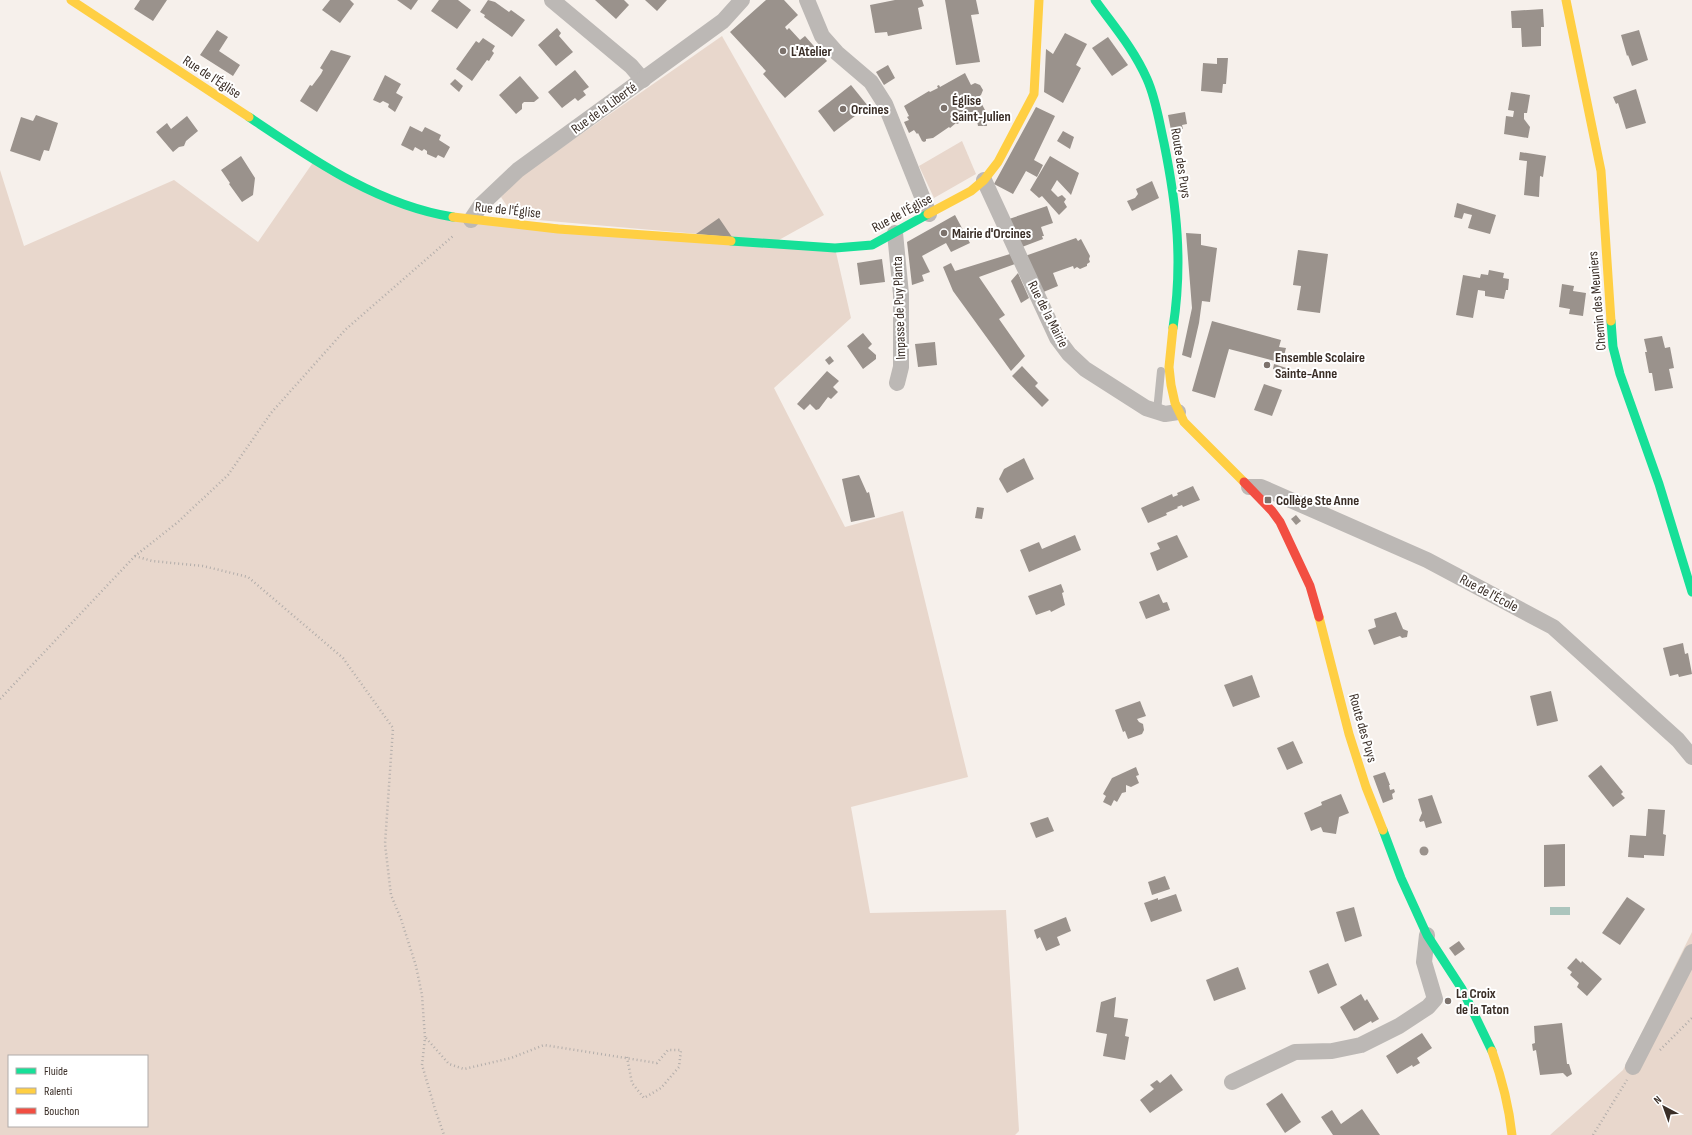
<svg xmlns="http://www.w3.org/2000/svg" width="1692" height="1135" font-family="'Sofia Sans Condensed',sans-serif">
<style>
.green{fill:#e8d7cc;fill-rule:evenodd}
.water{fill:#acc5bd}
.building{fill:#9a928c}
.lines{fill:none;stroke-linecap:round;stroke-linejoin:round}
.path{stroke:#b2adaa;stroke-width:2.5;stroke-dasharray:1 3;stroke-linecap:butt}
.lane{stroke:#bcb8b5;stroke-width:8}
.street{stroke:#bcb8b5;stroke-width:16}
.fast{stroke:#16e098;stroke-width:9}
.slow{stroke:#ffcf43;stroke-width:9}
.jam{stroke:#f24e42;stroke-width:9}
.poi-dot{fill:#7c726c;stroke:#fff;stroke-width:1.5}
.labels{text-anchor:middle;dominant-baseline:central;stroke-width:4;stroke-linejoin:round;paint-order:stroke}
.poi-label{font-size:14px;font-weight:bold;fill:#3a2e27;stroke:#fff;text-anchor:start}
.street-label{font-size:14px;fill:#3a2e27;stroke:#fff}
</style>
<rect width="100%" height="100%" fill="#f6f0eb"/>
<g class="green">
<path d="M722,36l102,179 -47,26 -262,-23 -14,-21 20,-21z"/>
<path d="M962,141l14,33 -42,24 -15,-32z"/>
<path d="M314,161l114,52 407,35 16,70 -77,70 71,139 58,-16 65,266 -117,30 19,106 136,-3 13,221 -4,4h-1015v-965l24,76 150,-66 84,62zM9,1056h138v70h-138z"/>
<path d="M1692,932v203h-142l73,-65z"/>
</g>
<rect class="water" x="1550" y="907" width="20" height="8"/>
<g class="building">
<path d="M140,0h27l-14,21 -19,-12z"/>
<path d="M330,0h20l4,4 -14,19 -18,-13z"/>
<path d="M397,0h21l-7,10z"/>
<path d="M439,0h19l13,10 -14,19 -26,-18z"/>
<path d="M488,0l7,2 14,10 2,-2 14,10 -13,17 -28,-20 1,-2 -5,-3z"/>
<path d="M595,0h29l5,5 -13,14z"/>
<path d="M645,0h22l-10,11z"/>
<path d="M766,0h18l14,15 -13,12 2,3 2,-2 11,12 5,-4 22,25 -42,37 -22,-24 3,-3 -36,-39z"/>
<path d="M895,0h27l2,6 -6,2 4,21 -34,7 -1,-4 -12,1 -5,-28z"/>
<path d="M945,0h31l3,14 -8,1 9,47 -24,3z"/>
<path d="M1543,9l1,18h-3v19l-19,1 -1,-19h-9l-1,-17z"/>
<path d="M557,28l4,5 -2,3 14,16 -17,14 -18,-21z"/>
<path d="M217,30l11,7 -9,14 21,14 -7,11 -33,-21z"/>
<path d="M1639,30l9,30 -16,6 -4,-11 -1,1 -6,-21z"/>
<path d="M1065,33l22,11 -11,21 5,3 -18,35 -19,-11 2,-43 7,5z"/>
<path d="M1108,37l20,28 -16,11 -20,-28z"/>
<path d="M483,38l12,8 -3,5 2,2 -5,8 -2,-1 -15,21 -16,-12 20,-28 3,2z"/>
<path d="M331,50l20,6 -34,56 -17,-11 10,-16 2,1 9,-12 2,-4 -3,-2z"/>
<path d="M1217,58h11l-2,26h-3l-1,9 -21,-2 2,-28 14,1z"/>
<path d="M888,65l7,13 -11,7 -8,-13z"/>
<path d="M575,70l14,17 -6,4 3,4 -8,6 -3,-3 -13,10 -14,-16z"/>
<path d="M965,73l6,12 4,-2 5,2 3,5 -2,5 -3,2 7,13 2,16h-9l-2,-11 -19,9 -1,-1 -6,5 -1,-1 -16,11 -7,1v2l-2,1 -2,-1 -4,-8 -1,1 -3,-4 -5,3 -5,-11 5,-2 -2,-3 2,-1 -5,-10 25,-15 1,1 8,-4 -1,-2 2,-1 1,2z"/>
<path d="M385,75l16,9 -5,9 7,4 -8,15 -7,-5 1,-3 -6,-3 -3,2 -7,-3z"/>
<path d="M520,76l19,22 -5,4h-10l-2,2v5l-6,5 -17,-19z"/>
<path d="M455,79l8,7 -4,6 -9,-8z"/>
<path d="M851,85l17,21 -34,26 -16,-21z"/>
<path d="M1636,89l10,34 -20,6 -8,-26 -2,1 -3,-7z"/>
<path d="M1511,92l19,3 -3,18h-3v6l6,8 -2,11 -24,-4 2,-18 7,1 1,-6 -6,-1z"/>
<path d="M1036,107l19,9 -21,44 9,5 -6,12 -11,-6 -13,23 -19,-10z"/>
<path d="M1185,112l2,12 -5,1 1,4 -12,1 -3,-15z"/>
<path d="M36,115l22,8 -9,28 -5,-1 -4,11 -30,-10 11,-34 12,4z"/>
<path d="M187,116l11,15 -12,10 -2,5 -5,1 -6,5 -17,-20 11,-9 4,6z"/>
<path d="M410,126l12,6 3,-5 16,8 -2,5 11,7 -6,11 -6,-3 -2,3 -9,-4v-3l-3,-2 -2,2 -7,-4 -2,4 -12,-6z"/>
<path d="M1063,131l11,6 -4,12 -13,-8z"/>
<path d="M1520,152l26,4 -3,21 -3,-1 -1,21 -15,-2 3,-34 -8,-1z"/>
<path d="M241,156l14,22 -2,17 -11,7 -13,-18 1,-1 -9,-13z"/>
<path d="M1050,156l29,17 -8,22 -14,-15 -6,10 7,7 4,-2 4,4 -2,3 3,5 -8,8 -17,-19 -3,2 -9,-8z"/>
<path d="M1152,181l7,17 -27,13 -5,-10 8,-3 3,-4 -2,-5z"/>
<path d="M1457,203l39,12 -6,19 -22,-6 4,-13 -8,-2 -2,6 -8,-2z"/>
<path d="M1047,206l6,17 -12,4 3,9h-2l1,3 -21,8 -13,-28z"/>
<path d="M955,215l15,28 -19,9 -5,-9 -24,13 8,16 -8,3 2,6 -12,4 -5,-43z"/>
<path d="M719,218l13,19 -36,-3z"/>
<path d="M1186,233l15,1v11l16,3 -7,54 -8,-1 -3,22 -8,35 -9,-3 10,-47z"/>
<path d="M1076,238l2,3 3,-2 9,17 -1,3 1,3 -3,2v2l-7,3 -3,-2 -3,2 -1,-3 -20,7 5,13 -17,7 -16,-37z"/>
<path d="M1298,250l30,4 -8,59 -23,-3 4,-24 -8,-1z"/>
<path d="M1010,254l5,10 -36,13 26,38 -6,4 26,37 -14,15 -58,-80 -10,-24 8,-4 4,8z"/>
<path d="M882,259l3,23 -25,3 -3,-22z"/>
<path d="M1489,270l15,3 -1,5 6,1 -1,11h-2l-2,9 -19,-3v-5l-7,-1 -5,28 -17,-3 7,-40 17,3 1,-4 7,1z"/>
<path d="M1018,273l11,25 -8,5 -10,-22z"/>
<path d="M1562,284l12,2 -1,5 13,2 -3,23 -14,-2 1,-5 -11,-2z"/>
<path d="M1212,321l69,19 -2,7 7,1 -4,15 -53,-14 -14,49 -23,-7z"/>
<path d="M863,333l9,11 -4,4 8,7v4l-13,10 -16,-23z"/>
<path d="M1662,336l3,12 5,-1 4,21 -5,1 4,19 -18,3 -3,-18h-3l-4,-21h2l-3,-13z"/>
<path d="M935,342l2,23 -19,2 -3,-23z"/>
<path d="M830,356l4,5 -5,4 -4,-5z"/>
<path d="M1274,364l28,9 -2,6 -10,-3 1,-2 -18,-5z"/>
<path d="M1022,366l16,17 -3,3 14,14 -7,7 -30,-31z"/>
<path d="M827,371l12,10 -6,6 5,5 -7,7 -3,-2 -9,12 -3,1 -6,-6 -6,6 -7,-6z"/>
<path d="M1264,384l18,6 -10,26 -18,-6z"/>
<path d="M1024,458l10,21 -27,14 -8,-14 5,-10z"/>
<path d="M859,475l8,18 2,-1 6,25 -24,5 -9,-43z"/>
<path d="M1193,486l7,14 -17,7 -1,-2 -5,2 1,1 -12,5 1,2 -19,8 -7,-15 31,-14 1,3 5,-2 -1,-2z"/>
<path d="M977,507l7,1 -2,11 -7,-1z"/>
<path d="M1296,515l5,6 -5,4 -5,-6z"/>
<path d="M1075,535l6,15 -52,22 -9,-22 19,-8 3,7z"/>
<path d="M1177,535l11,22 -31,14 -7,-18 10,-4 -3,-6z"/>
<path d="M1061,584l3,8 -2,1 3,12 -14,7 -1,-2 -14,5 -8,-19z"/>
<path d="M1159,594l4,9 4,-1 3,8 -24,9 -7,-17z"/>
<path d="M1396,612l7,17 5,2 -1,6 -5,1 -2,-2 -26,9 -6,-15 8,-3 -2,-8z"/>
<path d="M1683,643l2,11 3,-1 4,21 -13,3 -1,-3 -8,2 -7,-28z"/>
<path d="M1252,675l8,22 -27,10 -9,-22z"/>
<path d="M1551,691l7,30 -21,5 -7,-30z"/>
<path d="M1140,701l6,15 -9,3 2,3 4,2 1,6 -2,4 -14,5 -3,-8 -2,1 -8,-22z"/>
<path d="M1293,741l10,22 -16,7 -10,-22z"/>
<path d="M1601,765l22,27 -2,2 4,4 -12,9 -25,-31z"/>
<path d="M1136,767l3,8 -3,1 3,7 -8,4 -5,-2v7l-4,1 -5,9 -3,-2 -3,6 -8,-4 3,-6 -3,-2 9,-16z"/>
<path d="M1385,772l5,13h-1l1,5 4,-1 1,3 -3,2 1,5 -10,4 -10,-27z"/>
<path d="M1341,794l8,19 -10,4 -3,17 -13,-2 -2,-5 -10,4 -7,-18 18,-8 -1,-3z"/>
<path d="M1432,795l10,28 -16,5 -2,-7 -4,1 -1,-2 3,-7 -4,-14z"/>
<path d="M1648,809l17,1 -2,24 3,1 -2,21 -20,-1v3l-16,-1 2,-22 16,1z"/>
<path d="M1048,817l6,14 -18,7 -6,-15z"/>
<path d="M1565,844v42l-21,1v-42z"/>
<circle cx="1424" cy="851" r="4.5"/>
<path d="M1165,876l5,13 -18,6 -4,-13z"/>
<path d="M1176,894l6,17 -31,11 -7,-19 14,-5v2z"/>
<path d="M1627,897l18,12 -25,36 -18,-12z"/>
<path d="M1354,907l8,29 -17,6 -9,-30z"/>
<path d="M1066,917l5,14 -14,6 3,8 -14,6 -6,-14 -3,2 -3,-9z"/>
<path d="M1459,941l6,8 -10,7 -6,-8z"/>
<path d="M1576,958l5,5 1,-2 20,18 -15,17 -10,-9 2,-4 -9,-8 2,-3 -5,-4z"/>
<path d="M1328,963l9,22 -19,9 -9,-23z"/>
<path d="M1238,967l8,22 -32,12 -8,-21z"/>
<path d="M1361,994l4,7 2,-2 12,20 -7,4 -1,-2 -17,10 -14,-24z"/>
<path d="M1116,997l-2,20 14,2 -3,17 4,1 -4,23 -22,-4 4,-22 -11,-2 5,-30z"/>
<path d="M1562,1023l5,41h2l3,10 -5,3 -4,-4 -23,2 -4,-25 -3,1 -1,-7 3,-1 -1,-17z"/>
<path d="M1422,1033l10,15 -15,10 3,5 -7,4 -1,-2 -15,9 -11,-18z"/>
<path d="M1171,1074l12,16 -33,23 -10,-13 14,-11 -4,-4 7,-5 3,3z"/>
<path d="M1282,1093l19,29 -16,11 -19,-29z"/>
<path d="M1362,1109l18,26h-47l-12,-18 11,-7 9,14z"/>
</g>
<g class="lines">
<g class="path">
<path d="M135,556l17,5 51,5 45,11 95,81 50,70 -8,116 6,51 10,24 15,47 6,29 3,43 -3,27 13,44 9,26"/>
<path d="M0,699l135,-143 43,-34 50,-47 43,-62 74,-83 108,-94"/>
<path d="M426,1038l23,26 15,5 47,-11 33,-13 113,18 11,-13h13l-2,17 -18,21 -17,10 -12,-15 -5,-26"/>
<path d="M1660,1050l32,-32"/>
<path d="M1593,1135l34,-55"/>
</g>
<path class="lane" d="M1157,411l4,-40"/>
<g class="street">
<path d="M552,0l79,66 12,14"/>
<path d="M807,0l15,36 15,17 34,29 14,22 44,110"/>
<path d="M984,180l73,158 12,16 16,15 61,39 19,6 13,-2"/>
<path d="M471,220l10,-15 37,-35 205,-149 19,-21"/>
<path d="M895,233l6,61v73l-4,16"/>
<path d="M1249,487h12l166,73 126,67 125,113 14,17"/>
<path d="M1633,1067l59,-115"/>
<path d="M1232,1082l63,-30 37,-1 29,-6 38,-19 29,-19 7,-8 -11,-37 3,-27"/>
</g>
<g class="fast">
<path d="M1095,0c18,25 39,49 52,79 9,20 12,42 17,64 13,64 19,119 9,185"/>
<path d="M249,117c63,42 128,88 204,100"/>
<path d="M731,241l104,7 37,-3 56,-31"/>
<path d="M1611,321l2,26 7,27 39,110 33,108"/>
<path d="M1383,830l18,48 26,57 35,54 30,62"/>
</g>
<g class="slow">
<path d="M71,0l178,117"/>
<path d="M1566,0l35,171 10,150"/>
<path d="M928,214l43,-23 13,-11 14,-18 36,-68 5,-94"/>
<path d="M453,217l105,12 173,12"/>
<path d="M1173,328l-4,39 2,18 4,18 9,19 60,60"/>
<path d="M1319,617l30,117 17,53 17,43"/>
<path d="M1492,1051c10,28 17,55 20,84"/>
</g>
<path class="jam" d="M1244,482l28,29 8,11 30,64 9,31"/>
</g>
<g class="poi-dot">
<circle cx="783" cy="51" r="4"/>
<circle cx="944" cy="108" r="4"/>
<circle cx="843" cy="109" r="4"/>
<circle cx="944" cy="233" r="4"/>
<circle cx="1267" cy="365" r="4"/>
<rect x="1264" y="496" width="8" height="8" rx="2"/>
<circle cx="1448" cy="1001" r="4"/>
</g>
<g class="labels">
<g class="poi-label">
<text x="791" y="51">L'Atelier</text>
<text x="952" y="100">Église<tspan x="952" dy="16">Saint-Julien</tspan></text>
<text x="851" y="109">Orcines</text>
<text x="952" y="233">Mairie d'Orcines</text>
<text x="1275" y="357">Ensemble Scolaire<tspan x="1275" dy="16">Sainte-Anne</tspan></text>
<text x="1276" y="500">Collège Ste Anne</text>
<text x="1456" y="993">La Croix<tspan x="1456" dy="16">de la Taton</tspan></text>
</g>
<g class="street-label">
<text transform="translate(212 77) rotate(33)">Rue de l'Église</text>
<text transform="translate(604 108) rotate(-36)">Rue de la Liberté</text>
<text transform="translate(1181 163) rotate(81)">Route des Puys</text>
<text transform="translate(508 210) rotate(6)">Rue de l'Église</text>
<text transform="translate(902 213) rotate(-28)">Rue de l'Église</text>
<text transform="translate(1597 301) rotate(-95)">Chemin des Meuniers</text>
<text transform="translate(899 308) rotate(-92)">Impasse de Puy Planta</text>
<text transform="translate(1048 314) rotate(63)">Rue de la Mairie</text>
<text transform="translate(1489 593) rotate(28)">Rue de l'École</text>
<text transform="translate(1363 728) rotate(74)">Route des Puys</text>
</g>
</g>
<rect x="8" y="1055" width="140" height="72" fill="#ffffff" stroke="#b0aba9"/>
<rect x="16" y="1068" width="20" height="6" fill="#16e098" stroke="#b0aba9"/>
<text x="44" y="1075" font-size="12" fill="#3a2e27">Fluide</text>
<rect x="16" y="1088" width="20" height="6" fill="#ffcf43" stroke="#b0aba9"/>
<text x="44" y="1095" font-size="12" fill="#3a2e27">Ralenti</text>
<rect x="16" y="1108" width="20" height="6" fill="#f24e42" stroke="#b0aba9"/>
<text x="44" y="1115" font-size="12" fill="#3a2e27">Bouchon</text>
<g transform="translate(1664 1107) rotate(319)" stroke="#ffffff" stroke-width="3" paint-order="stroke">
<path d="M0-3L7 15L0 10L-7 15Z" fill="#3a2e27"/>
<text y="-6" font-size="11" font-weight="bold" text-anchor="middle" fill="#3a2e27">N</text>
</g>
</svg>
